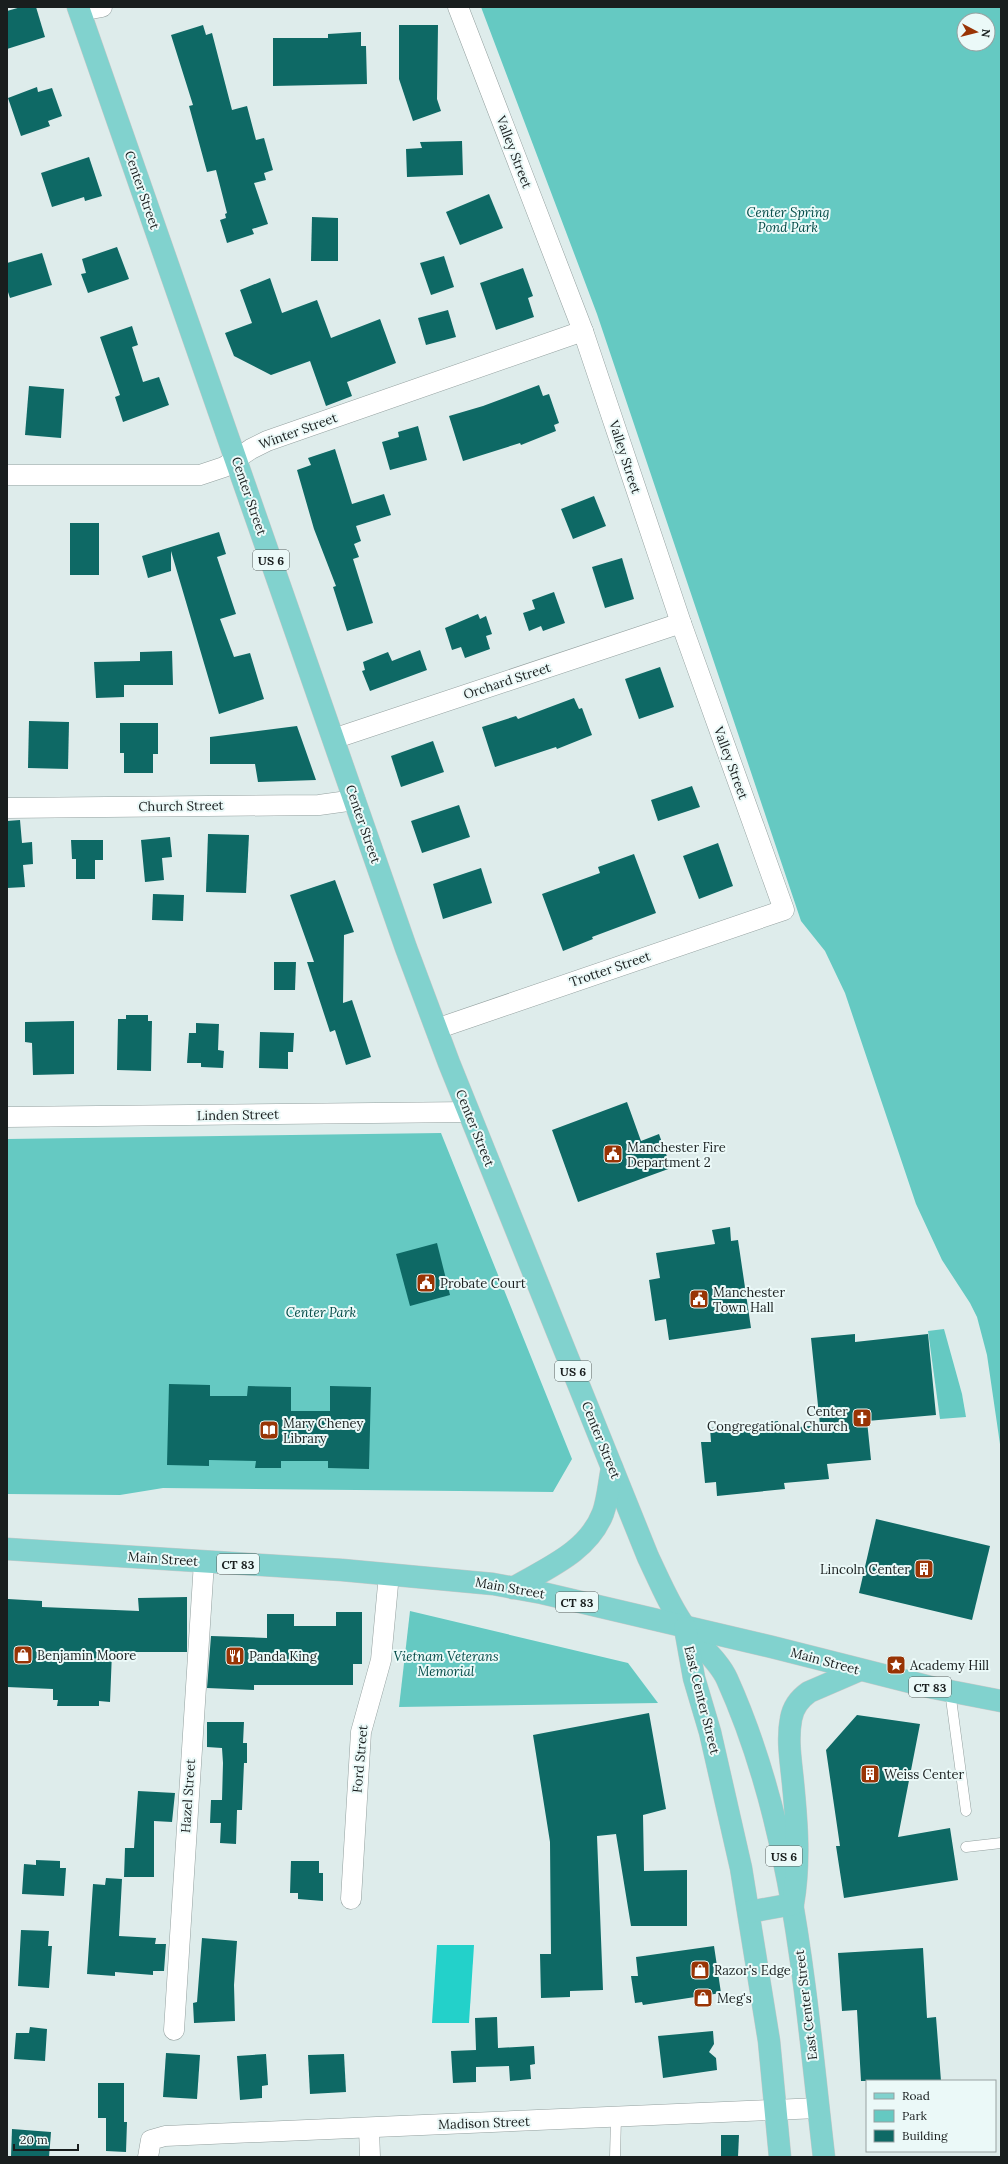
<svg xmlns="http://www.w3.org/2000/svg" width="1008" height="2164" font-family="Lora,serif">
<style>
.green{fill:#65c9c2;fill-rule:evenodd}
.forest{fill:#23d1ca}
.building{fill:#0e6965}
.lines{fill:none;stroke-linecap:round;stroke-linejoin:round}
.lane-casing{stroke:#93a09f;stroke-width:11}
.street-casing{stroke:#93a09f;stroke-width:21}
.primary-casing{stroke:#c8c9c9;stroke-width:23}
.lane{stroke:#fff;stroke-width:10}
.street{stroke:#fff;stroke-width:20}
.primary{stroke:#81d2ce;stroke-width:22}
.labels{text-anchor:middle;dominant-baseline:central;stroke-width:4;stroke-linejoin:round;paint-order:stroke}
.shield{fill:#ebf9f8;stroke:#58605f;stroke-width:1}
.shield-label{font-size:12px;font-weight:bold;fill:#191e1e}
.street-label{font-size:13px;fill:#191e1e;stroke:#ebf9f8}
.park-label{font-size:13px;font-style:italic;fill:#004946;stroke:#ebf9f8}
.poi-label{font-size:13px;fill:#191e1e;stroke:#ebf9f8;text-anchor:start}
</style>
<rect width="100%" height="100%" fill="#deeceb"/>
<g class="green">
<path d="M481,7h520v1444l-14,-96 -10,-38 -7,-14 -28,-43 -26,-56 -71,-211 -20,-42 -24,-30 -204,-607zM964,20h24v24h-24z"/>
<path d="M441,1133l131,326 -19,33 -390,-4 -43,7 -113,-1v-355z"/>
<path d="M944,1329l18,65 4,23 -26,2 -12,-88z"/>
<path d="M410,1611l218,52 30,40 -259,4z"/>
</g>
<path class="forest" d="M437,1945h37l-5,78h-37z"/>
<g class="building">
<path d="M21,7h15l9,30 -38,12v-38z"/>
<path d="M203,25l3,10 6,-2 20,77 15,-4 9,34 8,-2 9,32 -9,3 2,7 -12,3 14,41 -16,5 2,5 -27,9 -7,-23 6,-2 -1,-4 2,-1 -11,-43 -9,2 -18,-66 4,-1 -22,-70z"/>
<path d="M399,25h39l-1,74 4,12 -28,10 -14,-42z"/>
<path d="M361,32v14h5l1,38 -94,2v-48h55v-4z"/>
<path d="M37,87l1,5 14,-4 10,28 -14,5 2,5 -29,10 -13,-38z"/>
<path d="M462,141l1,34 -56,2 -1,-28 16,-1 -2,-6z"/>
<path d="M89,157l13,39 -17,5 -1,-4 -32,10 -11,-34z"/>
<path d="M489,194l14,34 -43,17 -14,-33z"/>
<path d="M312,217l26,1v43h-27z"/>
<path d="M117,247l12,32 -41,14 -7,-19 5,-1 -4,-14z"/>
<path d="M42,253l10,32 -42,13 -3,-9v-26z"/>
<path d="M444,256l10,31 -23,8 -11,-32z"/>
<path d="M523,268l10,28 -5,2 6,19 -38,13 -16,-47z"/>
<path d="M270,278l12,35 35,-13 14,38 49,-19 16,44 -49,19 5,14 -26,10 -16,-45 -39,14 -37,-19 -9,-23 27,-10 -12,-33z"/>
<path d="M448,310l8,27 -30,8 -8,-27z"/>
<path d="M132,326l6,19 -6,2 11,35 16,-5 10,28 -46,17 -8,-25 5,-2 -20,-58z"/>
<path d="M539,385l4,11 6,-2 10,29 -5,2 2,6 -35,14 -1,-2 -57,18 -14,-45 34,-10z"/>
<path d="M29,386l35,3 -3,49 -36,-3z"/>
<path d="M418,426l9,34 -37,10 -8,-28 17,-5 -1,-5z"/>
<path d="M335,449l17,55 32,-10 7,21 -35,11 5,15 -7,3 5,13 -6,2 20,64 -26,8 -14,-44 3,-1 -22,-57 -17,-59 14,-5 -3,-7z"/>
<path d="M594,496l12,30 -33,13 -12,-30z"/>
<rect x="70" y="523" width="29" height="52"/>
<path d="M219,532l7,22 -9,3 19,57 -16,5 14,38 16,-4 14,46 -45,15 -48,-163v20l-23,7 -6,-22z"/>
<path d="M622,558l12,41 -29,9 -13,-41z"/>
<path d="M554,592l11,31 -22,8 -2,-5 -12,5 -6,-18 12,-4 -3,-9z"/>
<path d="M478,614l2,5 6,-3 6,18 -6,2 4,13 -25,9 -4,-11 -9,3 -7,-22z"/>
<path d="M420,650l7,20 -57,21 -8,-20 3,-1 -2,-8 25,-10 4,9z"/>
<path d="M172,651l1,34h-49v12l-28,1 -2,-36 46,-1v-9z"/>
<path d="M660,667l14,40 -35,12 -14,-40z"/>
<path d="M574,698l5,11 3,-1 10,27 -35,14 -1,-2 -61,20 -13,-40 34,-11 2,3z"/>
<path d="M29,721l40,1 -1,47 -40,-1z"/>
<path d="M120,723h38v31h-5v19h-29v-20h-4z"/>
<path d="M297,726l19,54 -58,2 -3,-18h-45v-27z"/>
<path d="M433,741l11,31 -43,15 -10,-31z"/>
<path d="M692,786l8,21 -42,14 -7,-21z"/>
<path d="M459,805l11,32 -48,16 -11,-32z"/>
<path d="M20,820l2,23 10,-1 1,22 -10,1 2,22 -18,1v-67z"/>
<path d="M208,834l41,1 -3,58 -40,-1z"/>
<path d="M170,837l2,20 -10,1 2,22 -19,2 -4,-42z"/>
<path d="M71,840h32v20h-8v19h-19v-20h-4z"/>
<path d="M718,843l15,43 -34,13 -16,-43z"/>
<path d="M634,854l22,59 -64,24 1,2 -30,12 -21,-57 58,-21 -2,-6z"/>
<path d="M481,868l11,35 -49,16 -10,-35z"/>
<path d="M335,880l19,52 -10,3 -1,68 9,-3 19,57 -25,8 -11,-35 -5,2 -23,-70h7l-24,-67z"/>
<path d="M153,894l31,1 -1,26 -31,-1z"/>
<path d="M274,962h22l-1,28h-21z"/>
<path d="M126,1015h22v6h4l-1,50 -34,-1 1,-51h8z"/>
<path d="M74,1021v53l-41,1 -1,-32 -7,-1v-20z"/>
<path d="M196,1023l23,1 -1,26 6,1 -1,17 -22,-1v-4h-14l2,-30h7z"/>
<path d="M260,1032l34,1 -1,19h-5v17l-29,-1z"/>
<path d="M627,1102l14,39 18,-7 12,34 -93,34 -26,-72z"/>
<path d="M730,1227l1,14 7,-1 13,88 -82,12 -3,-21 -11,2 -6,-41 11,-2 -4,-25 59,-9 -3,-14z"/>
<path d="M437,1243l13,52 -40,11 -14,-52z"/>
<path d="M855,1334v8l73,-8 8,81 -69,6 4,39 -44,4 2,15 -45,4 1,6 -68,7 -1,-14 -11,1 -4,-41h10l-1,-14 68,-7 1,8 41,-4 -9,-87z"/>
<path d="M169,1384l41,1v11h37l1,-10 43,1v24h39v-25l41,1 -2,82 -41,-1v-7h-47v7h-26l1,-7 -47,-1v6l-42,-1z"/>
<path d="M876,1519l114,27 -18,74 -113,-27z"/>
<path d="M187,1597v55h-75l-2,50 -11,-1v5h-42l1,-6h-5v-11l-46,-2 1,-88 34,2v6l97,4 -1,-13z"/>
<path d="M336,1612h26v52h-9v21h-99v5l-47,-2 4,-52 56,2v-24h27v12h42z"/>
<path d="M649,1713l17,96 -23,6 1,56 43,-1v56h-56l-15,-92 -19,2 6,154 -33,1v6l-29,1 -1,-44h11l-1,-112 -17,-107z"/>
<path d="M857,1715l63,9 -22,113 52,-9 8,52 -114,18 -8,-52h4l-14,-96z"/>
<path d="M207,1722h37l-1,21h4v20h-3l-2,47h-5l-1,34 -16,-1 1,-20h-11l1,-23h11l1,-37 -1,-15 -15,-1z"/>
<path d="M138,1791l37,2 -3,29 -18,-1v56h-30l1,-29h9z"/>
<path d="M36,1860l24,1v7h6l-2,28 -42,-2 2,-30 12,1z"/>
<path d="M291,1861h28v12h4v28l-25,-2v-6h-8z"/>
<path d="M106,1878l16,1 -3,57 37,2 -1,6h11l-2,27h-11v4l-38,-3v4l-28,-2 6,-90 12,1z"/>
<path d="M21,1930l28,1 -1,15h4l-3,42 -31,-2z"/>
<path d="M202,1938l35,3 -3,44 1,36 -41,2 -1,-20 4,-1z"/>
<path d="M714,1946l7,47 -78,12 -1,-3 -7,1 -4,-27h7l-2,-19z"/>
<path d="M923,1948l4,70 9,-1 5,64h-80l-4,-71 -15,1 -4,-58z"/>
<path d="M497,2017l1,31 36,-2 1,18 -5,1 1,14 -21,2 -1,-15 -33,1v15l-23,1 -2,-32 25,-1 -1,-32z"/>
<path d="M30,2027l17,2 -2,32 -31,-2 2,-26h13z"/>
<path d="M713,2031l1,13 -5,8 7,6 1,12 -54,8 -5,-42z"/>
<path d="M166,2053l34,2 -3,44 -34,-2z"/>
<path d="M266,2054l2,31 -6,1v12l-22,2 -3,-44z"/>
<path d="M344,2054l2,38 -36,2 -2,-39z"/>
<path d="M98,2083h26v39h3l-1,30 -20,-1v-33h-8z"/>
<path d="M12,2129l39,3 -2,25h-38z"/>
<path d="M721,2135h18l-1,22h-17z"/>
</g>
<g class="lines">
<g class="lane-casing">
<g id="lane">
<path d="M950,1691l16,120"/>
<path d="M966,1847l35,-4"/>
<path d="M615,2157l1,-40"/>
</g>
</g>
<g class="street-casing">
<g id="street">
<path d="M80,11l22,-4"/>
<path d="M7,475h193l24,-8 27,-18 16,-8 316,-110"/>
<path d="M333,739l348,-116"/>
<path d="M7,808l312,-3 36,-5"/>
<path d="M436,1029l348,-119 -103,-287 -98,-292 -125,-324"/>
<path d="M7,1117l462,-5"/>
<path d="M351,1899l10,-167 20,-72 8,-86"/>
<path d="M174,2030l30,-468"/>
<path d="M369,2128l1,29"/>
<path d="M148,2157l3,-17 14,-4 653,-28"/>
</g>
</g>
<g class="primary-casing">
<g id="primary">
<path d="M78,7l328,941 43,115 199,494c11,23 22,50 37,70 13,18 33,32 42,52 68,151 78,316 97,478"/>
<path d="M7,1549l335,21 151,14 49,9 230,54 162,41 67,13"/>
<path d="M513,1588c34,-20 75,-36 90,-75 5,-14 6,-31 9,-45"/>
<path d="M685,1628l9,50 16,54 31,136 28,173 11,116"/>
<path d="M749,1912l44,-8c7,-41 4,-80 0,-121 -2,-21 -6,-43 -2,-64 2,-12 8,-20 18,-27l51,-22"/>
</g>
</g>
<use href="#lane" class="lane"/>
<use href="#street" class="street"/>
<use href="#primary" class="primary"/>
</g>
<defs>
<g id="civic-square" transform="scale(1)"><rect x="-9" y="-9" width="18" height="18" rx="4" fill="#993405" stroke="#ebf9f8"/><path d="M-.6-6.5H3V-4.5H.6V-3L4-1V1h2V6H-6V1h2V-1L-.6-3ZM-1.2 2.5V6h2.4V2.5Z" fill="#fff"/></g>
<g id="church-square" transform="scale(1)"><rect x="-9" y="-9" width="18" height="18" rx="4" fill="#993405" stroke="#ebf9f8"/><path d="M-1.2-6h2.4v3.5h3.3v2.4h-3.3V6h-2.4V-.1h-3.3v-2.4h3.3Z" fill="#fff"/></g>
<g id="library-square" transform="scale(1)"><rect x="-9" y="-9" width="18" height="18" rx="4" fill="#993405" stroke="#ebf9f8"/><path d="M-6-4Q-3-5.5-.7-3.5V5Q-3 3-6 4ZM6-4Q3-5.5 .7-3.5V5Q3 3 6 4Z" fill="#fff"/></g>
<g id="building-square" transform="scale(1)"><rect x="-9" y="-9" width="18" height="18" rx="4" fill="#993405" stroke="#ebf9f8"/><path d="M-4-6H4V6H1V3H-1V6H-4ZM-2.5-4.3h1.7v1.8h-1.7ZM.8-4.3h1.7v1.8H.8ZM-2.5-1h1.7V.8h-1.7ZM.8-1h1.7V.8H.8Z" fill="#fff"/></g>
<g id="shop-square" transform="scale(1)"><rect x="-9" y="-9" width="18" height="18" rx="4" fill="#993405" stroke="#ebf9f8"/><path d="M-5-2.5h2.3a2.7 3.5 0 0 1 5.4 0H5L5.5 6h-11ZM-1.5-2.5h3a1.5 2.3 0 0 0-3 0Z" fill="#fff"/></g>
<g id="restaurant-square" transform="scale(1)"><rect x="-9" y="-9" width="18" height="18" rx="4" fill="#993405" stroke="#ebf9f8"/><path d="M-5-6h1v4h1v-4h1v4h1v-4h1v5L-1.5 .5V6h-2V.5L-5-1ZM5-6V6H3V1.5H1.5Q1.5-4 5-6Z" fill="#fff"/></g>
<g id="sight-square" transform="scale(1)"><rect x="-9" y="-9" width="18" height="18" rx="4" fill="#993405" stroke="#ebf9f8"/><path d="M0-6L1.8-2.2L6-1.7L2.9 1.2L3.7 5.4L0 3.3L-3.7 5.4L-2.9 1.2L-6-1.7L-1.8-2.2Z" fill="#fff"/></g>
</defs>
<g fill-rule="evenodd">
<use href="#civic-square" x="613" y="1154"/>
<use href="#civic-square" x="426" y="1283"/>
<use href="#civic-square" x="699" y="1299"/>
<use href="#church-square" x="862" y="1418"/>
<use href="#library-square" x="269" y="1430"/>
<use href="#building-square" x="924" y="1569"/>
<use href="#shop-square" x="23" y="1655"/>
<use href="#restaurant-square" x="235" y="1656"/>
<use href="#sight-square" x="896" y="1665"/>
<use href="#building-square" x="870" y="1774"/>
<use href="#shop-square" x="700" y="1970"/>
<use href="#shop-square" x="703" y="1998"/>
</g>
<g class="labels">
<g class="shield">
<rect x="253" y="550" width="36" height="20" rx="3"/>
<rect x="555" y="1361" width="36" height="20" rx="3"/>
<rect x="217" y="1554" width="42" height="20" rx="3"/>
<rect x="556" y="1592" width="42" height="20" rx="3"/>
<rect x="909" y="1677" width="42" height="20" rx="3"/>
<rect x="766" y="1846" width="36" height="20" rx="3"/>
</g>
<g class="shield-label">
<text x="271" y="560">US 6</text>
<text x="573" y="1371">US 6</text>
<text x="238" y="1564">CT 83</text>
<text x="577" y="1602">CT 83</text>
<text x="930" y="1687">CT 83</text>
<text x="784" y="1856">US 6</text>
</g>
<g class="street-label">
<text transform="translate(514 152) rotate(69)">Valley Street</text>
<text transform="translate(142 190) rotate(71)">Center Street</text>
<text transform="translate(298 431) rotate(-20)">Winter Street</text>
<text transform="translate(625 457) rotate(72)">Valley Street</text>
<text transform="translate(249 496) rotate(71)">Center Street</text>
<text transform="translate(507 681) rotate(-18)">Orchard Street</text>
<text transform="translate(731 763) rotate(70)">Valley Street</text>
<text transform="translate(181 806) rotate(-1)">Church Street</text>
<text transform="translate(363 824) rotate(71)">Center Street</text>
<text transform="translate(610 969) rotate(-19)">Trotter Street</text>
<text transform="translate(238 1115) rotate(-1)">Linden Street</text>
<text transform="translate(475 1128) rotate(68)">Center Street</text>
<text transform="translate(601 1440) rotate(68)">Center Street</text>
<text transform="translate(163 1559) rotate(4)">Main Street</text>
<text transform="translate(510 1588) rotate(10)">Main Street</text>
<text transform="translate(825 1661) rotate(15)">Main Street</text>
<text transform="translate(702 1700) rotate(76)">East Center Street</text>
<text transform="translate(360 1759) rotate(-85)">Ford Street</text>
<text transform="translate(188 1796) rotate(-86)">Hazel Street</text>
<text transform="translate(806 2005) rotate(-97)">East Center Street</text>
<text transform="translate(484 2123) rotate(-2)">Madison Street</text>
</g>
<g class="park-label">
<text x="788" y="212">Center Spring<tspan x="788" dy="15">Pond Park</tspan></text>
<text x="321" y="1312">Center Park</text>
<text x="446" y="1656">Vietnam Veterans<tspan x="446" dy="15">Memorial</tspan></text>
</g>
<g class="poi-label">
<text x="627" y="1147">Manchester Fire<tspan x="627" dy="15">Department 2</tspan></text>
<text x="440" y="1283">Probate Court</text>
<text x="713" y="1292">Manchester<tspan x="713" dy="15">Town Hall</tspan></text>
<text x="848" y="1411" text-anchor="end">Center<tspan x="848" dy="15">Congregational Church</tspan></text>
<text x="283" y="1423">Mary Cheney<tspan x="283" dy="15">Library</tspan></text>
<text x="910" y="1569" text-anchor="end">Lincoln Center</text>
<text x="37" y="1655">Benjamin Moore</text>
<text x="249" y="1656">Panda King</text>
<text x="910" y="1665">Academy Hill</text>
<text x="884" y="1774">Weiss Center</text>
<text x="714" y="1970">Razor's Edge</text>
<text x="717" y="1998">Meg's</text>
</g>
</g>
<rect width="1008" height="2164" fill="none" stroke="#191e1e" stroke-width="16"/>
<rect x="866" y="2080" width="130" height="72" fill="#ebf9f8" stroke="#97a1a1"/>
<rect x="874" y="2093" width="20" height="6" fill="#81d2ce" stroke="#97a1a1"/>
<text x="902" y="2100" font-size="12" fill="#191e1e">Road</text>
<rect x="874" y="2110" width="20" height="12" fill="#65c9c2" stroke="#97a1a1"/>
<text x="902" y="2120" font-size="12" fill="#191e1e">Park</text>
<rect x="874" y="2130" width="20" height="12" fill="#0e6965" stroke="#97a1a1"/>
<text x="902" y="2140" font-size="12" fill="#191e1e">Building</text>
<g transform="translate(976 32) rotate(97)"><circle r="19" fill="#ebf9f8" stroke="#97a1a1"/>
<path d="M0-3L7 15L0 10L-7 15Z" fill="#993405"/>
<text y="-6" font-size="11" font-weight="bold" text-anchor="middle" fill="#191e1e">N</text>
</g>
<path d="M14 2144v6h64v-6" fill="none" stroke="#191e1e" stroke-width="2"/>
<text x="20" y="2144" font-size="12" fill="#191e1e" stroke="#ebf9f8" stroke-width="3" paint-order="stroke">20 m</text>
</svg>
